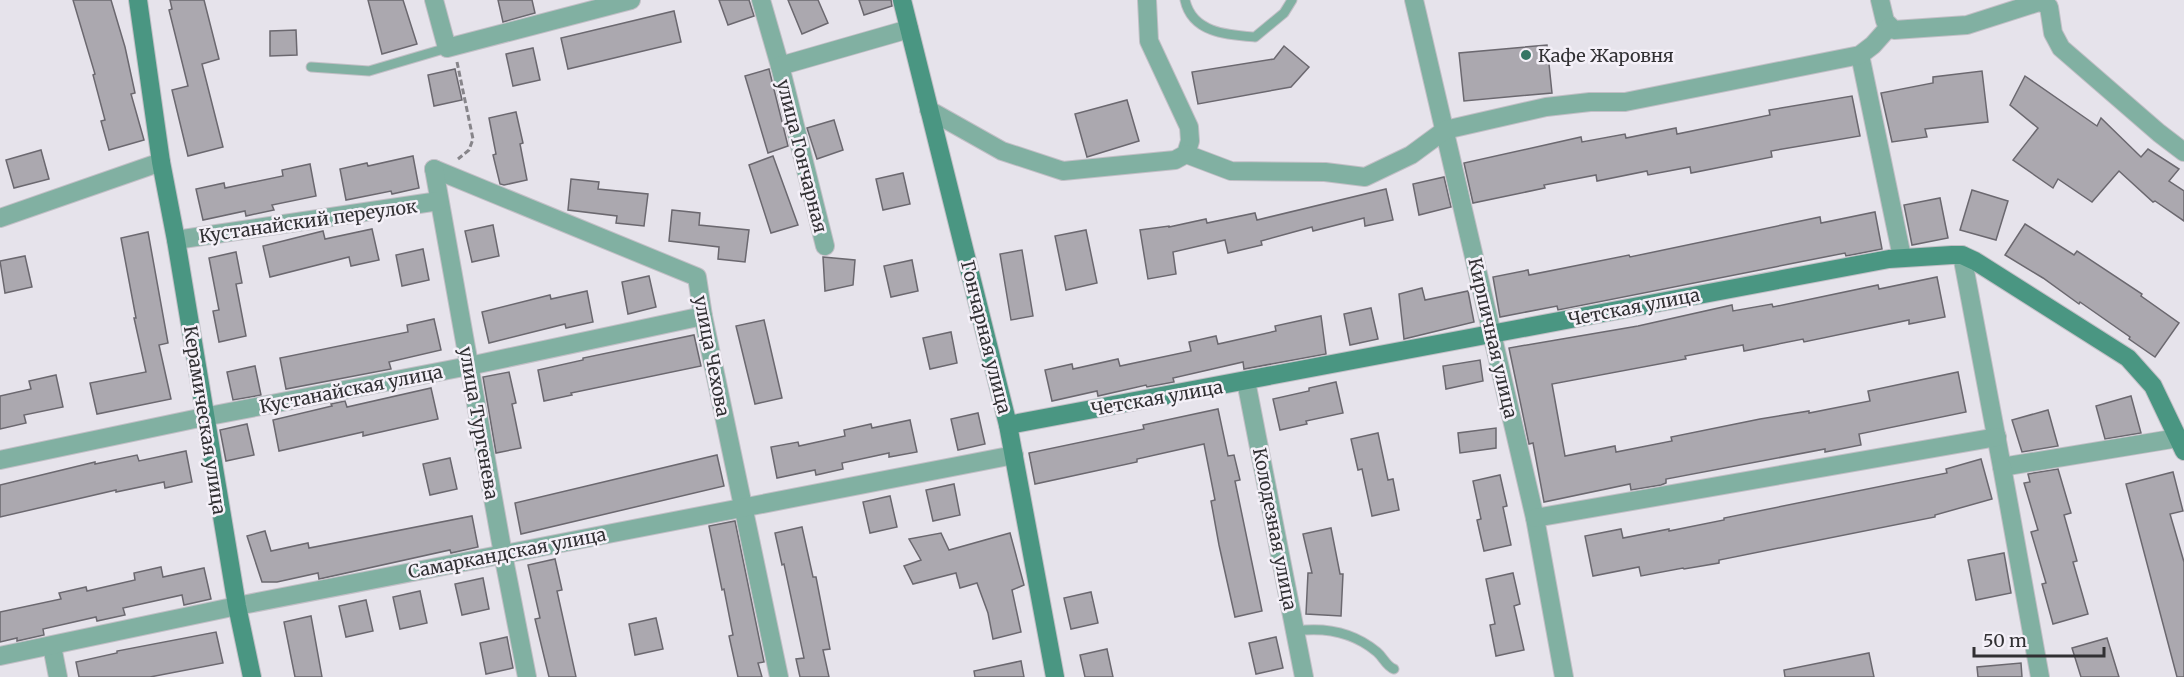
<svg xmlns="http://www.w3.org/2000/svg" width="2184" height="677" font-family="Merriweather,serif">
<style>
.building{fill:#aba8af;stroke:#6b686f;stroke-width:1.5}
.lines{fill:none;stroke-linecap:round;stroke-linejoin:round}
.lane-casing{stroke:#c2bfc6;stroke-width:11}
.street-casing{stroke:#c2bfc6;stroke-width:20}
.secondary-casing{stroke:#c2bfc6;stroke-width:20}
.path{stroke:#87858a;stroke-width:3;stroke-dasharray:6 3;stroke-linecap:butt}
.lane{stroke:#81b0a2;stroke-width:9}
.street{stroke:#81b0a2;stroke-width:18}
.secondary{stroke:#4a9682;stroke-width:18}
.poi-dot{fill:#357665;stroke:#f4f0f8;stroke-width:2}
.labels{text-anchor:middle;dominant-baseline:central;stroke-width:5;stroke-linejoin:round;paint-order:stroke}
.poi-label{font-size:18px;fill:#313033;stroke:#f4f0f8;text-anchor:start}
.street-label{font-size:18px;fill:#313033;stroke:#f4f0f8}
</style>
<rect width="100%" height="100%" fill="#e6e3eb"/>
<g class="building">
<path d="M73,0h38l14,47 10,46 -4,1 13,46 -35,10 -8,-29 4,-1 -12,-45 2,-1z"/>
<path d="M170,0h34l15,59 -17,5 21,83 -35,9 -16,-66 16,-4 -19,-76 3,-1z"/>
<path d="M368,0h35l14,44 -35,10z"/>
<path d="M498,0h34l3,13 -32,9z"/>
<path d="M719,0h30l5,16 -26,9z"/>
<path d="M788,0h30l10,23 -26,11z"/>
<path d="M859,0h32l1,6 -28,9z"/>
<path d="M674,11l7,31 -113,27 -7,-31z"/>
<path d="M296,30l1,25 -27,1v-25z"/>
<path d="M1547,45l5,48 -88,8 -5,-48z"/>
<path d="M1284,46l25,21 -18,20 -93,17 -6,-32 82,-13z"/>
<path d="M533,48l7,32 -27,6 -7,-32z"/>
<path d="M455,69l7,31 -28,6 -6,-31z"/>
<path d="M769,69l19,77 -20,7 -23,-77z"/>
<path d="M1982,71l6,51 -63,7 2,8 -35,5 -11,-49 52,-10v-6z"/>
<path d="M2025,76l72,50 4,-8 40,39 7,-8 31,20 -10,12 15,10v30l-29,-20 -2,1 -34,-31 -27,31 -34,-23 -5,9 -40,-28 25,-32 -28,-23z"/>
<path d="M1852,96l8,40 -89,15 1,6 -81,16 -1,-6 -42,8 -1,-4 -50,10 -1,-6 -52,10 1,3 -72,15 -9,-40 117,-26 1,5 43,-8 1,4 50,-10 1,6 93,-19 -1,-5z"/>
<path d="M1127,100l12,41 -52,16 -12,-43z"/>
<path d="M516,112l7,31 -3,1 7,36 -23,5 -4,-1 -7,-29 3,-1 -7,-36z"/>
<path d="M834,120l9,30 -26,9 -10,-31z"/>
<path d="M41,150l8,29 -35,9 -8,-28z"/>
<path d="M413,156l6,32 -27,6 -1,-3 -45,9 -6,-31 27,-6 1,3z"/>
<path d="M773,156l25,69 -27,8 -22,-68z"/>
<path d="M310,164l6,32 -44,9 2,5 -28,6 -1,-5 -42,9 -7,-31 28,-6 1,5 58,-12 -1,-6z"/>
<path d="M903,173l7,31 -27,6 -7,-31z"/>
<path d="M1444,177l7,30 -32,8 -6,-31z"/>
<path d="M571,179l28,3 -1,7 50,5 -4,32 -28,-3 1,-7 -49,-6z"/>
<path d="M1386,189l7,31 -28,6 -1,-8 -51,13 -1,-4 -51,14 1,4 -34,8 -3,-13 -52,12 3,22 -28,5 -8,-49 29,-4v1l37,-8 1,4 48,-10 2,7z"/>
<path d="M1972,190l36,11 -12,39 -36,-10z"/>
<path d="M1940,198l8,40 -36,7 -8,-40z"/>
<path d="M672,210l28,3 -1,12 50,5 -4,32 -27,-3 1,-12 -50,-6z"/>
<path d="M1875,212l7,37 -36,7 -1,-3 -287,57 -1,-4 -57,11 -7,-40 35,-7 1,5 100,-20 1,2 190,-40 1,6z"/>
<path d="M2025,224l49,31 3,-4 65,43 -1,2 38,27 -24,34 -26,-18 1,-2 -50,-35 -1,2 -36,-26 -38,-23z"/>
<path d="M493,225l6,31 -27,6 -7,-31z"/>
<path d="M372,229l7,31 -28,6 -2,-9 -79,20 -7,-31 60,-15 2,8z"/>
<path d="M1086,230l11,53 -31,7 -11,-54z"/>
<path d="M148,232l20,111 -9,2 12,54 -74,15 -7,-31 56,-11 -12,-54h2l-15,-80z"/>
<path d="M423,249l6,31 -27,6 -6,-31z"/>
<path d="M1022,250l11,66 -22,4 -11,-66z"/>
<path d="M236,252l6,31 -6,1 10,52 -27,6 -6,-31 6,-1 -10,-52z"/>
<path d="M25,256l7,31 -27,6 -5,-32z"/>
<path d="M823,257l32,3 -2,25 -28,6z"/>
<path d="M912,260l6,31 -27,6 -7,-31z"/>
<path d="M649,276l7,31 -28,7 -6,-32z"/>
<path d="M1937,277l8,40 -36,7v-4l-105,22 -1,-3 -59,12 -1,-6 -58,11 1,3 -134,25 13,72 50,-10 1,6 56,-11 -1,-4 89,-18 49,-8v2l61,-12 -2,-10 90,-19 8,40 -107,22 2,11 -36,7v-3l-159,30v4l-5,2 -30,5 -1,-6 -86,18 -11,-59 -4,1 -20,-96 129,-22 94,-21 1,6 39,-7 1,3 105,-22 1,4z"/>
<path d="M1422,288l3,12 43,-9 6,31 -70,17 -5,-45z"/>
<path d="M587,291l6,31 -27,6 -1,-4 -76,19 -7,-31 68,-17 1,4z"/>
<path d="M1371,308l7,31 -28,6 -6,-31z"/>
<path d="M1321,316l5,38 -82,15 -1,-7 -70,16 1,4 -27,5 -1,-2 -48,11 -1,-5 -45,10 -7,-31 27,-6 1,5 45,-10 2,7 71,-15 -2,-9 27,-6 2,8 58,-13 -1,-5z"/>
<path d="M434,319l7,31 -52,12 2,7 -105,20 -6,-31 128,-26 -1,-7z"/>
<path d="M764,320l18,78 -27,6 -19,-78z"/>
<path d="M951,332l6,31 -27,6 -7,-31z"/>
<path d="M694,335l7,31 -130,27 1,2 -28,6 -6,-31 45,-10v-2z"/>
<path d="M1480,360l3,21 -37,8 -3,-23z"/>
<path d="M255,366l6,29 -28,5 -6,-28z"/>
<path d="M509,372l7,31 -4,1 9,44 -25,5 -13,-76z"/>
<path d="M56,375l7,32 -39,8 2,8 -26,6v-33l31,-7 -2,-8z"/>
<path d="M1336,382l7,31 -37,8 1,3 -27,6 -7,-31 36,-8v-3z"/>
<path d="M431,388l7,31 -75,17v-4l-84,19 -6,-31 59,-14 -1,-2 14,-3 2,6z"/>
<path d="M2131,396l10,37 -36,6 -9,-33z"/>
<path d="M1218,409l10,47 6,-1 6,25 -5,1 27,130 -27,6 -16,-72 -8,-44 4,-1 -11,-56 -67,15v3l-102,22 -6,-31 115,-24 -1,-4z"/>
<path d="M2048,410l10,36 -36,6 -10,-32z"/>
<path d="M978,413l7,31 -27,6 -7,-31z"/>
<path d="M910,420l7,32 -28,5v-4l-47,10 1,6 -27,6 -1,-5 -38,8 -6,-31 27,-5 1,4 46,-10 -1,-6 27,-6 1,4z"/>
<path d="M247,424l7,31 -28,6 -6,-31z"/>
<path d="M1496,428v20l-36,5 -2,-20z"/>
<path d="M1378,433l10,47 5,-1 6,31 -27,6 -10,-47 -4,1 -7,-31z"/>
<path d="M186,451l6,31 -27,6 -1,-6 -48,10v-2l-116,27v-32l95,-23v2l42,-9 2,6z"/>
<path d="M717,455l7,31 -203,48 -6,-31z"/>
<path d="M450,458l7,31 -27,6 -7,-31z"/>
<path d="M1981,459l11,40 -57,16v2l-216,43v3l-35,6 -1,-1 -42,8 -2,-9 -46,9 -8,-40 36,-7 2,9 46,-9v2l55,-11v-2l223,-45 -1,-4z"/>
<path d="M2058,469l13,44 -7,2 13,46 -4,1 15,52 -35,10 -11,-40 4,-1 -15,-51 7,-2 -14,-47 6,-1 -2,-8z"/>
<path d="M2173,472l10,39 -13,3 14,48v115h-7l-51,-193z"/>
<path d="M1500,475l7,31 -4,1 8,38 -27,6 -7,-31 4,-1 -8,-38z"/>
<path d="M954,484l6,31 -27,6 -7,-31z"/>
<path d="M890,496l7,31 -27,6 -7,-31z"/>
<path d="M472,516l6,31 -27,6 -1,-3 -131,29 -1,-6 -41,9h-15l-15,-46 18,-5 6,20 37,-8 1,5z"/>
<path d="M735,521l29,141 -6,1 4,14h-24l-9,-41 4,-1 -9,-46 -2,1 -13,-64z"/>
<path d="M802,527l11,50h3l14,72 -7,1 6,27h-29l-4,-18 8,-1 -20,-94 -2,1 -7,-32z"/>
<path d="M1331,528l9,46h3l-2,42 -35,-2 2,-41h4l-9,-39z"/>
<path d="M941,533l8,17 61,-17 14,52 -12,5 9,42 -28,7 -5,-26 -11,-30 -17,5 -4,-15 -43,11 -9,-18 17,-6 -12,-21z"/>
<path d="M2004,553l7,40 -35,7 -8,-40z"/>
<path d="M555,559l7,31 -5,1 19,86h-27l-14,-58 5,-1 -12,-53z"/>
<path d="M161,567l2,10 41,-9 7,31 -27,6 -2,-10 -59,13 2,7 -28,6 -1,-4 -53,12 1,6 -27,6v-3l-17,4v-30l61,-13 -2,-6 27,-6 1,4 48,-11 -1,-7z"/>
<path d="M1513,573l7,31 -6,2 10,44 -28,6 -6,-31 5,-1 -9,-45z"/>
<path d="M483,578l6,31 -27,6 -7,-31z"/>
<path d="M420,591l7,32 -27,6 -7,-32z"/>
<path d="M1091,592l7,31 -27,6 -7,-31z"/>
<path d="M366,600l7,31 -27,6 -7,-31z"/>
<path d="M311,616l11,61h-27l-11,-55z"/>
<path d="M656,618l7,31 -28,6 -6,-31z"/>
<path d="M216,632l7,31 -73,14h-71l-3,-15 41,-9v-2z"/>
<path d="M507,637l6,31 -27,6 -6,-31z"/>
<path d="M1276,637l7,31 -27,6 -7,-31z"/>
<path d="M2107,638l12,39h-38l-9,-29z"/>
<path d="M1107,649l6,28h-28l-5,-22z"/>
<path d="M1869,653l5,24h-89l-1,-7z"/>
<path d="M1021,661l3,16h-49l-1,-6z"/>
<path d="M2021,663l1,14h-44l-1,-10z"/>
</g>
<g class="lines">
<g class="lane-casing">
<g id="lane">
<path d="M1185,0c7,33 43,35 70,37l29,-24 8,-13"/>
<path d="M311,67l58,4 78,-23"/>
<path d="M1296,631c30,-4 57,1 81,21 7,6 9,14 17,17"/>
</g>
</g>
<g class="street-casing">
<g id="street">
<path d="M434,0l13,48 184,-48"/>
<path d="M761,0l19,66 45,180"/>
<path d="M1414,0l121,518 29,159"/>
<path d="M1880,0l5,21 9,9 73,-5 72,-23 6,2 4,3 4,26 8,15 98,85 25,19"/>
<path d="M1860,55l42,202"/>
<path d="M780,66l129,-37"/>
<path d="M929,110l73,41 61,20 112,-11 11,-6 4,-13 -1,-14 -40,-86 -2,-41"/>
<path d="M1186,154l45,17 94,1 40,5 46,-22 34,-25 101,-23 44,-5h35l235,-47 13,-10 16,-18"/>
<path d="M434,169l263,108 6,39 76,361"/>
<path d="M434,169l69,385 24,123"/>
<path d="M0,218l161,-56"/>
<path d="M176,240l263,-39"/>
<path d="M1962,255l40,212 176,-29"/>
<path d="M1246,381l58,296"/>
<path d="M0,460l204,-43 265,-51 234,-50"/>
<path d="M2002,467l38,210"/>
<path d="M1535,518l462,-81"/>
<path d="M52,646l6,31"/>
<path d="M0,656l237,-50 777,-151"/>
</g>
</g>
<g class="secondary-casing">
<g id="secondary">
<path d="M138,0l23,162 15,78 61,366 15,71"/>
<path d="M902,0l106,425 47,252"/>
<path d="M1008,425l881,-166 63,-4h10l13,6 153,97 25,28 31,65"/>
</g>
</g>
<path class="path" d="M457,62l16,77 -4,11 -11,9"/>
<use href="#lane" class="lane"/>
<use href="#street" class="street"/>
<use href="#secondary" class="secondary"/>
</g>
<circle class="poi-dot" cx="1526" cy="55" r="6"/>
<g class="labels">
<g class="poi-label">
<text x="1538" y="55">Кафе Жаровня</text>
</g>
<g class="street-label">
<text transform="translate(802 156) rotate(76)">улица Гончарная</text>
<text transform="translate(308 221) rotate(-8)">Кустанайский переулок</text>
<text transform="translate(1634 307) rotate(-11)">Четская улица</text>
<text transform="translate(986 337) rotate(76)">Гончарная улица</text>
<text transform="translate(1493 338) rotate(77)">Кирпичная улица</text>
<text transform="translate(712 356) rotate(79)">улица Чехова</text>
<text transform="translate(351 389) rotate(-11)">Кустанайская улица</text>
<text transform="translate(1157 398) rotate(-10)">Четская улица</text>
<text transform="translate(205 420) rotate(81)">Керамическая улица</text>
<text transform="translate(479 423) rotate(80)">улица Тургенева</text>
<text transform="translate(1275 529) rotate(79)">Колодезная улица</text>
<text transform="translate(507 553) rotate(-11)">Самаркандская улица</text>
</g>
</g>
<path d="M1974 647v9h130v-9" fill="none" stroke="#313033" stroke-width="3"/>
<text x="1983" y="647" font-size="18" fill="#313033" stroke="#f4f0f8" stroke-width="4.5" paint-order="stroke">50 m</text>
</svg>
